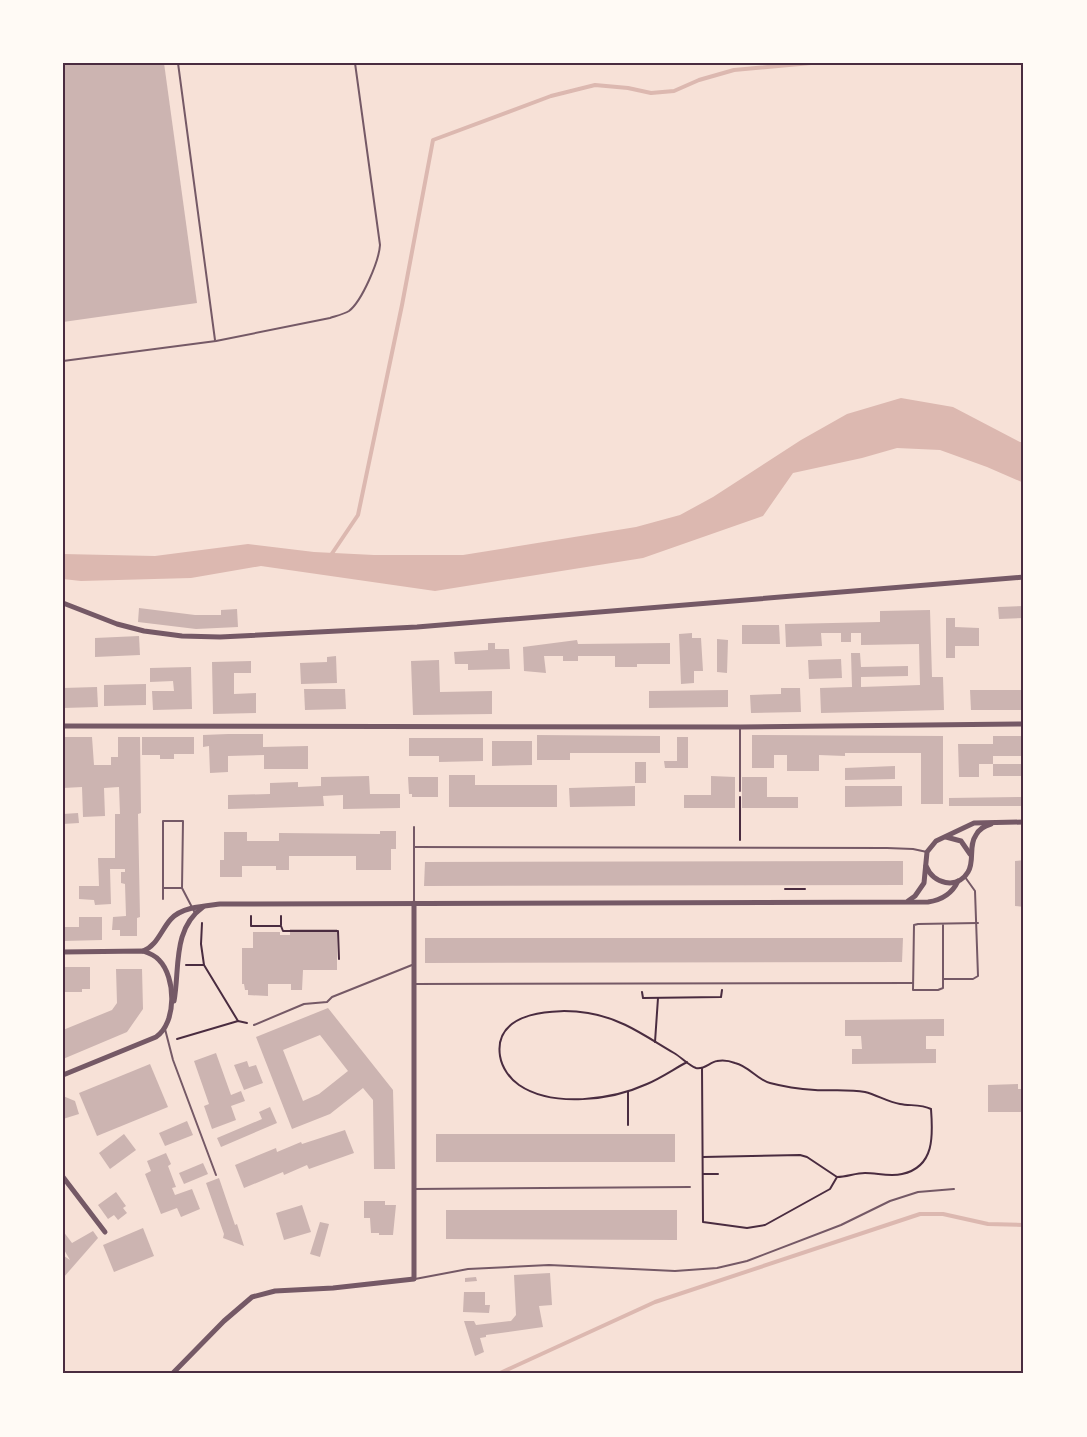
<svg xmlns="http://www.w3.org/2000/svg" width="1087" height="1437" font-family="'Asap Condensed',sans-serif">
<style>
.water{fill:#dcb8b0}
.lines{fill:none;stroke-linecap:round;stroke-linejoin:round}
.stream{stroke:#dcb8b0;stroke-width:4}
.building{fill:#ccb4b1;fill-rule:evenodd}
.path{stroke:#4a2c40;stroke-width:2}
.service{stroke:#755966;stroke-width:2}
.minor{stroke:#755966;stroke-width:5}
.neatline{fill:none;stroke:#4a2c40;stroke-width:2}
</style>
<rect width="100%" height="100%" fill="#f7e1d7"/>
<path class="water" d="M901,398l52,9 67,35h4v41l-37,-16 -47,-17 -43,-2 -35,10 -69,15 -30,43 -120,42 -208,33 -174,-25 -70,12 -110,3 -18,-2v-25l92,2 93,-12 66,8 60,3h89l173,-28 44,-12 33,-18 88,-57 46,-26z"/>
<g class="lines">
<g class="stream">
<path d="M331,555l27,-40 44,-210 31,-165 118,-44 44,-11 33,3 23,5 23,-2 25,-11 35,-10 77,-7"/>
<path d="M498,1374l157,-72 265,-88h23l45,10 36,1"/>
</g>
</g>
<g class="building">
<path d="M63,63h101l33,240 -134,19z"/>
<path d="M1024,606v12l-25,1 -1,-12z"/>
<path d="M139,608l56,7h26v-5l16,-1 1,18 -42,2 -58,-7z"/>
<path d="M930,610l2,67h11l1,33 -123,3 -1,-25 32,-1 -1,-34h9l1,14 47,-1v10l-47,1v10l59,-2 -1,-41 -58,1v-12h-10v9h-10v-9h-20l1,13 -36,1 -1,-23 95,-2v-11z"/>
<path d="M946,618h9v9l24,1v18h-24v12h-9z"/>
<path d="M742,625h37l1,19h-38z"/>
<path d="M692,633v5h9l2,33h-9v12l-13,1 -2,-50z"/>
<path d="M139,636l1,19 -45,2v-19z"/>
<path d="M717,639l11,1 -1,33 -10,-1z"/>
<path d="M577,640l1,4 92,-1v21h-33v3h-22v-11h-37v5h-15v-5h-19l2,17 -22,-2 -1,-24z"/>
<path d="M488,643h7v6h14l1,20 -42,1v-6h-13l-1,-12 34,-2z"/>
<path d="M336,656l1,27 -36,1 -1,-21 27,-1v-5z"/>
<path d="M841,659l1,19 -33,1 -1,-19z"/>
<path d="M439,660l1,32 52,-1v23l-79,1 -2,-54z"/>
<path d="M251,661v12h-17v21l22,-1v20l-43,1 -1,-52z"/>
<path d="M191,667l1,42 -39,1 -1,-19h22l-1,-10 -23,1v-14z"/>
<path d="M146,684v21l-42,1v-21z"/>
<path d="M97,687l1,20 -35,1v-20z"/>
<path d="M781,688h19l1,24 -50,1 -1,-18 31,-1z"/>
<path d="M304,689h41l1,20 -41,1z"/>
<path d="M728,690v17l-79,1v-17z"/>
<path d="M970,690h54v20h-53z"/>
<path d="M228,734h35v13l45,-1v23h-44v-14l-36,1v16l-18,1 -1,-27 -6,1v-12z"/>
<path d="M537,735l123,1v17h-90v7h-33z"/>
<path d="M752,735l191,1v68h-22v-51h-76v3l-26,-1v16h-32v-16h-13v13h-22z"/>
<path d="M993,736h31v20h-31v8h31v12h-31v-12h-14v13h-20l-1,-33h35z"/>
<path d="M63,737h29l2,28h17v-8h7v-20h22l1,76 -3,1 2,103 -3,1v18h-17v-6h-8l1,-13 13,-1 -1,-32 -4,-1v-11h4v-3h-15l1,35 -16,1 -1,-5 -15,-1v-13h20l-1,-28h17v-44h5l-1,-27 -15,1 1,28 -22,1 -1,-30 -19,1z"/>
<path d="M142,737h52v17h-20v5h-14v-4h-18z"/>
<path d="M677,737h11v31h-23l-1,-7h13z"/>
<path d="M409,738h74v23l-44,1v-6h-30z"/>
<path d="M492,741h40v24l-40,1z"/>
<rect x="635" y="762" width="11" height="21"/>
<path d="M895,766v13l-50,1v-12z"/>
<path d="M449,775h26v10h82v22h-108z"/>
<path d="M369,776l1,18h30v14l-57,1v-14l-20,1 1,10 -96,3v-14l42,-1v-11l28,-1v5l23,-1v-9z"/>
<path d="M711,776l24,1v31h-51v-13h27z"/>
<path d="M408,777h30v20h-26v-3h-3z"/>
<path d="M742,777h25v20h31v11h-56z"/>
<path d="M635,786v20l-65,1 -1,-19z"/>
<path d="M845,786h57v20l-57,1z"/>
<path d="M1024,797v9h-75v-8z"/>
<path d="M78,813l1,10 -16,1v-10z"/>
<path d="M380,831h16v18h-5v21h-35v-14h-67v14h-13v-4h-34v11h-22v-17h4v-28h23v9h32v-8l101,1z"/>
<path d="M1024,860v47l-9,-1v-45z"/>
<path d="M903,861v24l-479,1 1,-24z"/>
<path d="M79,917h23v23l-39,1v-14h16z"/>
<path d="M290,929h47v41h-34l-1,20h-11v-6h-23v12l-20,-1v-5h-3l-1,-6h-2v-36h11v-16h27v3h10z"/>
<path d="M425,938h478l-1,24 -477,1z"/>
<path d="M63,967h27v22h-8v3h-19z"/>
<path d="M116,969h26l1,40 -16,23 -64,27v-29l49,-20 5,-7z"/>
<path d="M328,1008l65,82 2,79h-21l-1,-69 -10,-12 -33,26 -38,15 -36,-92zM320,1035l28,36 -29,23 -16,7 -20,-51z"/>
<path d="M944,1019v17h-18v13h10v14l-84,1v-15h10l-1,-13h-16v-16z"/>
<path d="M216,1053l15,42 10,-4 4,10 -14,5 5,14 -24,9 -8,-23 5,-2 -15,-43z"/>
<path d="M247,1061l2,6 7,-2 7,18 -19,7 -10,-25z"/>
<path d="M150,1064l18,43 -71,29 -18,-43z"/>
<path d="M1018,1084v5h6v23h-36v-27z"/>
<path d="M63,1096l12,5 4,13 -16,5z"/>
<path d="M270,1107l7,16 -56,24 -4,-9 45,-19 -3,-7z"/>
<path d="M187,1121l6,14 -28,11 -6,-13z"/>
<path d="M345,1130l9,23 -45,16 -2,-4 -23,10 -1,-3 -39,16 -9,-23 41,-17 1,4 24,-10 1,2z"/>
<path d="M124,1134l12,16 -26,19 -11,-16z"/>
<rect x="436" y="1134" width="239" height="28"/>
<path d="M166,1153l5,11 -3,2 8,21 -4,1 3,7 17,-6 8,20 -19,8 -4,-9 -16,6 -16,-40 6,-3 -4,-10z"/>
<path d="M203,1163l5,11 -24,10 -5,-11z"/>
<path d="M219,1178l16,47 2,-1 7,22 -21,-8 1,-4 -18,-51z"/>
<path d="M116,1192l10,14 -3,2 4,5 -9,7 -4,-5 -6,4 -10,-14z"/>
<path d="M364,1201h21v4h11l-3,30h-14v-2h-8l-1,-15h-6z"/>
<path d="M302,1205l9,27 -27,8 -8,-27z"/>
<path d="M446,1210h231v30l-231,-1z"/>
<path d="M320,1222l9,2 -9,33 -10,-3z"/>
<path d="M143,1228l11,28 -40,16 -11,-27z"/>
<path d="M63,1231l9,12 21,-12 5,7 -35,40v-21l1,-1 6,4 -7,-12z"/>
<path d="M550,1273l2,32 -13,1 4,21 -57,8v2l-6,1 4,14 -9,4 -11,-35h10l2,4 35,-4 5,-6 -2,-40z"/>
<path d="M476,1277l1,4 -12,1v-4z"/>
<path d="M464,1292h21v13h5l-1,8 -26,-1z"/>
</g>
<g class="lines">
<g class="path">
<path d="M740,840v-43"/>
<path d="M785,889h20"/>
<path d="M251,916v10h30l2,5h55l1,28"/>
<path d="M281,916v9"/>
<path d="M202,923l-1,21 3,21 34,56"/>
<path d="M186,965h18"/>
<path d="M642,992l1,6 78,-1 1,-7"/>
<path d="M177,1039l61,-18 9,2"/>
<path d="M655,1042l3,-44"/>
<path d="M687,1062c-13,7 -26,16 -40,22 -35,16 -94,24 -128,1 -9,-6 -17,-17 -19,-29 -7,-46 58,-48 88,-43 33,5 57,23 86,40 7,4 14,12 22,15 8,2 14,-6 21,-7 5,-1 13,0 18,2 14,3 22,17 35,20 15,4 30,6 45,7 17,1 34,-1 50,2 12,3 23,10 35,12 10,2 21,0 31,5 2,26 4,58 -29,65 -12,3 -25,-1 -37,-1 -10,0 -18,4 -28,4"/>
<path d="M702,1068l1,154 44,6 18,-3 65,-36 7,-12 -30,-20 -7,-2 -97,2"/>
<path d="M628,1092v33"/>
<path d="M703,1174h15"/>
</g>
<g class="service">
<path d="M178,63l37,277"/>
<path d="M63,361l153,-20 114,-23c6,-2 14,-4 19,-7 13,-10 30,-50 31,-66l-25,-182"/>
<path d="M740,791v-64"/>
<path d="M414,847l473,1 26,1 14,3"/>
<path d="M164,888h18"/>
<path d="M163,899v-78h20l-1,67 13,25"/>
<path d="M414,903v-76"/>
<path d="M943,924v64l-5,2h-25l1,-65 4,-1 60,-1"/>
<path d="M944,979h29l5,-3 -3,-85 -10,-14"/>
<path d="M414,984l499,-1"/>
<path d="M254,1025l50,-21 23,-2 5,-5 80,-32"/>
<path d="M165,1029l8,31 43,115"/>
<path d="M414,1189l276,-2"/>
<path d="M415,1279l53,-10 81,-4 126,6 42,-3 30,-7 94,-36 49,-24 28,-9 36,-3"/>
</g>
<g class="minor">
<path d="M63,603l54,21 27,7 38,5 38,1 197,-10 607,-50"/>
<path d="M63,726l677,1 284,-3"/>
<path d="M946,837l15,4 9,13"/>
<path d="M926,866c7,18 31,24 42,6 7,-11 0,-26 8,-37 3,-6 8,-9 15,-11"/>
<path d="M908,901l7,-5 9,-13 3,-31 9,-11 38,-18 50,-1"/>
<path d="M143,951c14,-5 18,-21 28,-32 11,-12 33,-13 49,-15l708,-2c14,-2 24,-8 30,-21"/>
<path d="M63,952l80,-1c6,2 12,4 16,9 17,17 18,63 -3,77l-93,38"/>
<path d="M174,1001c6,-32 -2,-72 29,-94"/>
<path d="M63,1177l42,55"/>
<path d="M172,1374l52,-53 28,-24 23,-6 58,-3 81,-9v-376"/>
</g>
</g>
<rect width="1087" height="1437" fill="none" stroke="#fffaf5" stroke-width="129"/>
<rect x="64" y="64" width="958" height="1308" class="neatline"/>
</svg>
